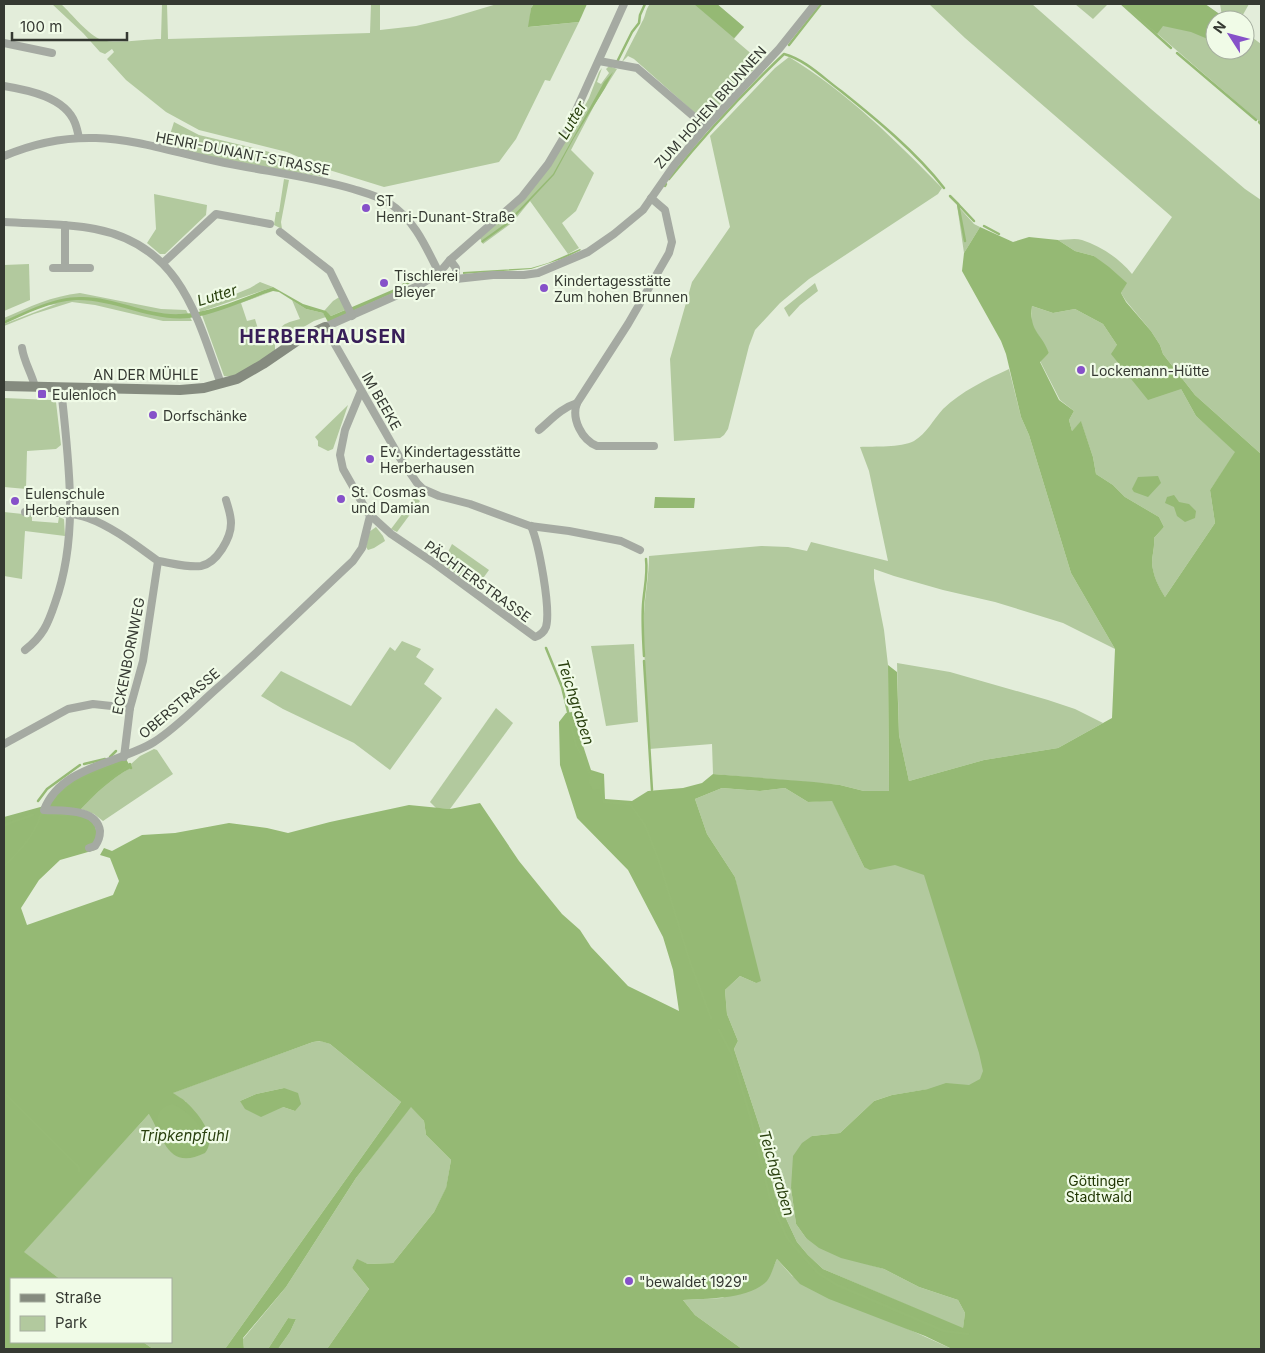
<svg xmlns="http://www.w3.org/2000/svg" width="1265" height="1353" font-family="Inter,sans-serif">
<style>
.green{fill:#b2c99e;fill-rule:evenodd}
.forest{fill:#95b974;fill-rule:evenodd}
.water{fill:#96ba75}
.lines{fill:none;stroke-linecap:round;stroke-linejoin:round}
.stream{stroke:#96ba75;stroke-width:2.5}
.street{stroke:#a5aaa2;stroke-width:8}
.secondary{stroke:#858b7f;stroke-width:10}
.poi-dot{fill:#8651c9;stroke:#f0fbe7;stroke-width:2}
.labels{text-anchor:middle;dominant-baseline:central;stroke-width:4.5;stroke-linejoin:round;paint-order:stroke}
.street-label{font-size:14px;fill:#353932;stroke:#f0fbe7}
.poi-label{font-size:14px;fill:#353932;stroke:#f0fbe7;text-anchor:start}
.park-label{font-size:14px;fill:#1e3401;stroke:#f0fbe7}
.water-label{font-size:15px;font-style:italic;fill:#29400e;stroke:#f0fbe7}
.district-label{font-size:19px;font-weight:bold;letter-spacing:1px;fill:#381f58;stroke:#f0fbe7}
</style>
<rect width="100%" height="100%" fill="#e3edda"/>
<g class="green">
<path d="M52,4h9c11,10 27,31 41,36 13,4 45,-1 59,-1l1,-35h5l1,35 202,-6 1,-29h9v26l36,-4 34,-8 47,-14h37l-3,4 -2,19 50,-5 -29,59 -5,-1 -29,59 -17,23 -115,25 -58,-18 -39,-17 -88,-22 -33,-18 -40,-32 -19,-21 7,-7 -2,-3 -7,5 -5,-2 -17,-19z"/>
<path d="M650,4h67l27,23 -10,12 27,23 -57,59 -70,-62 -6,-3 -6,6c6,-14 14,-27 20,-40 4,-6 3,-12 8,-18z"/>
<path d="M929,4h103l119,105 94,80 16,11v254l-66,-59 -32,-41 -3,-9 -9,-14 -25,-30 -5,-8 5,-10 -32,-27 -19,-5 -17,-11c8,0 17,-2 24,0 19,6 38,19 50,34l40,-57 -207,-179z"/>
<path d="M1075,4h33l-15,15z"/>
<path d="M1123,4h82l17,12 -2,-12h29l-9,16h-25v30h30v-18l16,12v79l-57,-49z"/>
<path d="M789,57c58,35 106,83 153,131l-4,6 -129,85 -29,24 -25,27 -6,16 -21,83 -4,6 -4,3 -46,3 -4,-82 22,-77 38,-55 -20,-91 65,-68z"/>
<path d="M609,66l8,3 -22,35 -24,46 23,23 -18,38 -14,12 17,25 -11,6 -38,-53 -17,21 -30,22 -3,-6 39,-34 56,-85 2,1 12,-22 10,-26 3,-4 -5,14 4,2 8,-11 -3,-4z"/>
<path d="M174,122l25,13 67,16 22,7 34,17 1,2 -120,-21 -37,-9z"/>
<path d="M284,179l5,1 -8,42 1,7 -8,-4 2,-13h3z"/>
<path d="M154,194l53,11 -1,10 -41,39h-5l-13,-11 9,-14z"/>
<path d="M957,205l17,19 6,3 -16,26z"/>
<path d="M29,264l1,36 -26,11v-46z"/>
<path d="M260,282l13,5 -73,25 -1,-3 51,-21z"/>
<path d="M815,283l3,8 -18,14 -11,12 -5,-9z"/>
<path d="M273,291l-32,12 6,18 8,-2 3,10 17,15v7c-13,9 -36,28 -51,25l-22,-61z"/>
<path d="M80,293l81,16 25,1 6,11h-29l-68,-16 -23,-3 -38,12 -30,12v-2l52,-20 -15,2 -37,15v-3c25,-11 48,-22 76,-25z"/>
<path d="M341,296l6,13 -16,7 -7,-5 9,-10z"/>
<path d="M292,300l14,9 17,4 3,4 -12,4 -33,19 -2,-7c1,-10 12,-11 21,-14z"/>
<path d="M1032,306l21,7 22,-4 28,15 14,21 64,44 15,27 40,36 -26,38 5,33 -50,74c-7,-11 -12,-21 -13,-34 0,-8 3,-16 2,-25l10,-11 -5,-10 -34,-20 -12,-12 -17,-11 -3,-17 -12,-35 -9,9 -3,-11 5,-9 -14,-11 -20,-39 9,-8 -17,-28z"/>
<path d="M1009,369l12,48 8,18 42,138 44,76 -52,-26 -68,-21 -52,-12 -49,-14 -20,-7v10l10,51 4,35 1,126h-25l-24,-6 -127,-11 -1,-30 -63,5c-1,-45 -6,-90 -5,-135 1,-20 5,-38 5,-58l112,-10 27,1 19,4 4,-9 77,19 -19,-90 -9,-24c15,-1 40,1 54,-6 13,-8 19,-21 29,-32 19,-18 42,-29 66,-40z"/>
<path d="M4,398l47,2 5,2 5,43 -5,4 -29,2 -1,38 -22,-2z"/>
<path d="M348,405l-15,44 -5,2 -10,-5v-5l-3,-4z"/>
<path d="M415,497l5,4 -23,31 -6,-3z"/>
<path d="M4,512l28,3v6l26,2 1,-6 5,2 1,17 -40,-5 -3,48 -18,-3z"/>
<path d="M376,527l7,9 2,5 -11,7 -6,2 -2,-3 3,-15z"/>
<path d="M452,544l37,26 -13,18 -34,-24z"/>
<path d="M402,641l19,8 -5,8 18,12 -10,15 18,14 -52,72 -36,-27 -71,-34 -22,-13 20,-25 70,35 39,-59 5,4z"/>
<path d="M634,644l4,78 -32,4 -15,-80z"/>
<path d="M897,663l53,9 98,28 27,9 28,14 -45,25 -74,12 -75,21 -10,-46z"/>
<path d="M496,708l17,15 -63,86 -14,-1 -6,-6z"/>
<path d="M154,749l3,1 16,24 -70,47 -9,-7 -13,-5c15,-17 31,-31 51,-42l-1,-3 9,-8z"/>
<path d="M722,788l38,3 25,-3 23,14 24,-2 32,67 19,-54 378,536h-281l5,-6 -56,-254 -37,6 -18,6 -34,32 -28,3 -21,52 5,36 10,14 61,26 17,5 35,18 39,13 7,13 -2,16 -140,-60 -15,-14 -11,-13 -22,-47 -14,-64 -27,-82 4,-8 -11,-27 -2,-24 15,-14 16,7 -21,-106 -28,-43 -12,-35z"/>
<path d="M321,1041l9,3 71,58 -176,247h-72l-10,-7h28v-63h-111l-37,-27 126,-138 37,-12 -14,-9 141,-51zM284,1088l11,23 -12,-4 -43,-6 16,-7z"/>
<path d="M411,1106l13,15 2,14 25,25 -5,29 -12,23 -41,51 -25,1 -11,-4 -5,8 17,21 -42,60h-49l12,-17 6,-13 -8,-1 -20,31h-24l-1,-10 43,-52 70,-109z"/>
<path d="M777,1259l15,17 160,73h-210l-47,-34 -12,-15 39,-2 45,-18z"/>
</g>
<g class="forest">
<path d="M534,4h53l-8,18 -51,5 3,-19z"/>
<path d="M694,4h23l27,23 -10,11z"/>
<path d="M1123,4h82l23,16h-13v22l-24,-10 -28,-6 -6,8z"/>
<path d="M980,227l33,15 16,-5 29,3 17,11 19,5 15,11 18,16 -6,10 5,9 25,29 9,14 3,9 32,41 66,59v895h-309l-27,-13 -96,-37 -29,-15 -23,-25c-3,6 -6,17 -10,22 -19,19 -59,17 -84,19l12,15 47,34h-415l42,-60 -17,-21 5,-9 11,5 25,-1 41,-51 12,-24 5,-28 -25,-25 -2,-14 -13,-14 -55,71 -70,109 -43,51 1,11h-19l176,-247 -71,-58 -10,-3 -7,1 -140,51c4,3 9,5 13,9 12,11 32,35 19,51 -37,18 -41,-14 -56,-39l-125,138 36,27h-49v63h132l10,7h-149v-532l40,-11 15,-16 23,-15 44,-16 5,9c-20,10 -35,25 -50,41v6c20,10 15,15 14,35l-35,10 -21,20 -18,28 6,17 86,-30 6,-14 -9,-23 -10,-3 4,-7 8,3 30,-16 33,-2 54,-10 38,5 21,5 42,-11 79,-17 41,4 30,-6 39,58 43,53 18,16 11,17 37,39 51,25 -6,-41 -10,-33 -35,-67 -51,-52 -17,-53 -1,-43 7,-9 6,-1 19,58 13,4 1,25 27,2 16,-10 35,-3 19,-5 11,-9 101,8 26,3 24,6h25l-1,-126 9,7 2,63 10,46 75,-21 74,-12 54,-30 3,-69 -44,-76 -42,-138 -8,-18 -15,-63 -5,-13 -39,-70 2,-18zM1032,306l21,7 22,-4 28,15 14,21 -6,9 37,46 33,-11 15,27 39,36 -25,38 5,33 -50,74c-7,-11 -12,-22 -13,-34 0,-8 3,-16 2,-25l10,-11 -5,-10 -34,-20 -12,-12 -17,-11 -3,-17 -12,-36 -9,10 -3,-11 5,-9 -15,-11 -19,-38 9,-9c-8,-21 -20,-21 -17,-47zM722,788l38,3 25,-3 23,14 24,-1 32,66 6,3 25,-5 29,10 55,178 4,18 -3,8 -11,6 -23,-2 -18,6 -36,6 -18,6 -34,32 -28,3 -10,7 -9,13 -2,32 5,36 10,14 13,10 22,10 43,11 35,18 39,13 7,13 -2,15 -140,-59 -15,-14 -11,-13 -22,-47 -14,-64 -27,-82 4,-8 -11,-27 -2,-24 15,-14 16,7 5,-2 -26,-104 -28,-43 -12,-35z"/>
<path d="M1158,476l3,7 -13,14 -14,-5 -2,-3 6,-12z"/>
<path d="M1174,495l5,7 10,2 7,7 -1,7 -10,4 -8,-6 -3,-9 -9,-4 2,-6z"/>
<path d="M655,497l40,1 -1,10h-40z"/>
<path d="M284,1088l14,5 3,11 -6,7 -12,-4 -22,10 -16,-8 -5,-8 16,-7z"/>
<path d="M288,1318l8,1 -6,13 -12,17h-10z"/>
</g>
<g class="water">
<path d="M613,72l-8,16 -31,50 -20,37 -47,50 -25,18 -1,-2 25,-18 47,-49 51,-92z"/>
<path d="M580,249l1,1 -16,8 -34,11 -68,5v-2l68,-4 17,-5z"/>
<path d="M422,272l2,3 -33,19 -63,28 -5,-9 -17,-4 -27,-17 -6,-1c-26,8 -58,24 -84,27 -38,4 -75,-19 -113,-18 -25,1 -50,14 -72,24v-3c23,-10 50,-24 76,-24 34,-1 67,19 101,17 30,-1 63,-17 92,-27l30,17 23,7 5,5 61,-26z"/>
<path d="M590,773l13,2 -2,14 -8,1 -4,-7z"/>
<path d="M172,1104c10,3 26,18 31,27 0,19 -23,34 -34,14 -1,-1 -2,-7 -2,-8 -2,-6 -7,-12 -10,-17 1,-9 6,-14 15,-16z"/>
</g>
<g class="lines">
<g class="stream">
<path d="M1122,4l49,44"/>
<path d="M789,45l32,-41"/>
<path d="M1177,53l79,67"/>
<path d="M617,62l15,-30 7,-9 1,-8 5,-11"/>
<path d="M1259,122l2,2"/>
<path d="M669,179c36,-45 74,-86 115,-125 22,6 39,24 57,37 35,28 75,61 103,97"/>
<path d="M665,186l1,-2"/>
<path d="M950,196l8,8 7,37"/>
<path d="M958,204l16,17"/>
<path d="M984,226l15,8"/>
<path d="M546,648l16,39 14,58 15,30"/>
<path d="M644,656c-1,-17 -2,-34 -1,-51 1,-16 5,-30 3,-46"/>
<path d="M644,661l8,129"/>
<path d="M110,757l6,-6"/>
<path d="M84,764l21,-5"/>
<path d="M600,787l4,15 26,2 15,21 14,36 31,101 21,56"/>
<path d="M57,796c17,-20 44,-26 68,-36"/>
<path d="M38,801l9,-12 33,-24"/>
<path d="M79,809l16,-17 35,-28 1,4"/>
<path d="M4,825l29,-10"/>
<path d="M4,866c16,-15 31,-31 37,-52l25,1"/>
<path d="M719,1030l13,25 18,61 20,82 17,40 31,35 19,12 107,46 24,3"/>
<path d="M4,1093l73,72 2,3v4"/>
</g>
<g class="street">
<path d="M624,4l-60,133 -16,27 -26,33 -72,63 -11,13 -21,13 -93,41 75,131 17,25 6,6 16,7 31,8 60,22 39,5 52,10 19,9"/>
<path d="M4,43l48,10"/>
<path d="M599,61l38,7 69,59"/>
<path d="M4,86c24,4 61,11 71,37 2,5 3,10 4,15"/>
<path d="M4,156c28,-12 61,-19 92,-18 40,1 81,15 120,23 46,10 93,15 137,28 13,4 25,7 36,14 25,16 37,44 50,70l5,5 12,1 37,-4h31l14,-2 50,-21 26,-18 29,-24 32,-46 31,-37 73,-78 36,-45"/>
<path d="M651,198l14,12 7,32 -3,11 -41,71 -51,79c-6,16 5,37 20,43h57"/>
<path d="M4,222c30,2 61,1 91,7 84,16 101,84 126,155"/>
<path d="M65,225v43h25"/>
<path d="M280,232l50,39 22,45"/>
<path d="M450,260l6,8v11"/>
<path d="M163,263l53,-49 54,10"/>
<path d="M53,268h12"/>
<path d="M22,348c2,14 10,26 13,39"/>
<path d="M361,391l-16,39 -5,25 3,14 25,44 23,21 43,29 101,74c6,-2 9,-5 11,-10 5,-18 -7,-83 -15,-101"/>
<path d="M539,430c12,-10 22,-22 38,-27"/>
<path d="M25,512c20,1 44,-1 63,6 25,9 49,28 70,43l-15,100 -13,47 -6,49"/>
<path d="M158,561c14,2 30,7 43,5 16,-3 30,-28 30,-43 0,-8 -3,-16 -5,-23"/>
<path d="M25,650c18,-14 23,-26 30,-47 25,-70 13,-143 6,-216"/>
<path d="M4,744l64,-35 25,-5 37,4"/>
<path d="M89,848l6,-2c3,-4 5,-9 5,-15 -3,-23 -38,-20 -56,-21 17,-44 74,-46 110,-68 22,-14 41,-34 60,-51 48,-42 93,-87 139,-130l9,-13 8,-32"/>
</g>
<path class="secondary" d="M4,386l176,4 24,-2 33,-9 26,-15 38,-26 24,-11"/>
</g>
<g class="poi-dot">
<circle cx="366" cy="208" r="5"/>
<circle cx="384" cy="283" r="5"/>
<circle cx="544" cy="288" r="5"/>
<circle cx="1081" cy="370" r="5"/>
<rect x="37" y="389" width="10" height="10" rx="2.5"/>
<circle cx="153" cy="415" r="5"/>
<circle cx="370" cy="459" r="5"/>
<circle cx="341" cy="499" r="5"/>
<circle cx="15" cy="501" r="5"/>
<circle cx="629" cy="1281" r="5"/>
</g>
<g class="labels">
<g class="street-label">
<text transform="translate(710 107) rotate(-48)">ZUM HOHEN BRUNNEN</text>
<text transform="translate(243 153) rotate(11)">HENRI-DUNANT-STRASSE</text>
<text x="146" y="374">AN DER MÜHLE</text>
<text transform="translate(382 401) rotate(60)">IM BEEKE</text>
<text transform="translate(478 581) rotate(36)">PÄCHTERSTRASSE</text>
<text transform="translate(128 656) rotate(-79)">ECKENBORNWEG</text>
<text transform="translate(179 703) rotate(-40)">OBERSTRASSE</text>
</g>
<g class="poi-label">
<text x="376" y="200">ST<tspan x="376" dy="16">Henri-Dunant-Straße</tspan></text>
<text x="394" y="275">Tischlerei<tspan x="394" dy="16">Bleyer</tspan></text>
<text x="554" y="280">Kindertagesstätte<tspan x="554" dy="16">Zum hohen Brunnen</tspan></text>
<text x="1091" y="370">Lockemann-Hütte</text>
<text x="52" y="394">Eulenloch</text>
<text x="163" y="415">Dorfschänke</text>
<text x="380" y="451">Ev. Kindertagesstätte<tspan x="380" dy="16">Herberhausen</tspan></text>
<text x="351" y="491">St. Cosmas<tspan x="351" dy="16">und Damian</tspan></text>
<text x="25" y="493">Eulenschule<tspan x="25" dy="16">Herberhausen</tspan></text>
<text x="639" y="1281">"bewaldet 1929"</text>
</g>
<g class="park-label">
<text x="1099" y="1180">Göttinger<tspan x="1099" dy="16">Stadtwald</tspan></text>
</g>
<g class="water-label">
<text transform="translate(572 120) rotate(-60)">Lutter</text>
<text transform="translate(217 295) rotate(-17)">Lutter</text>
<text transform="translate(576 702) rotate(72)">Teichgraben</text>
<text x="184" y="1135">Tripkenpfuhl</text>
<text transform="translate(777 1173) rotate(73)">Teichgraben</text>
</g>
<g class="district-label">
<text x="323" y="336">HERBERHAUSEN</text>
</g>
</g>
<rect width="1265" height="1353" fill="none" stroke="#353932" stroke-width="10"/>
<rect x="10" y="1278" width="162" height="65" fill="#f0fbe7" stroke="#a5ad9f"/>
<rect x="20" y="1294" width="25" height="8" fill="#858b7f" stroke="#a5ad9f"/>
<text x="55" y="1303" font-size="15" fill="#353932">Straße</text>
<rect x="20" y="1316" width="25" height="15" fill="#b2c99e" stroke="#a5ad9f"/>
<text x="55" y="1328" font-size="15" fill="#353932">Park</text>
<g transform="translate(1230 35) rotate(306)"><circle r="24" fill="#f0fbe7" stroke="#a5ad9f"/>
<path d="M0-4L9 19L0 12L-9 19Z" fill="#8651c9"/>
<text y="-8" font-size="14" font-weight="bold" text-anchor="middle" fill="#353932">N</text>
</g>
<path d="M12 32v8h115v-8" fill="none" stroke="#353932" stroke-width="2.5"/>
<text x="20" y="32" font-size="15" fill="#353932" stroke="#f0fbe7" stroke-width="4" paint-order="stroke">100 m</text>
</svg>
